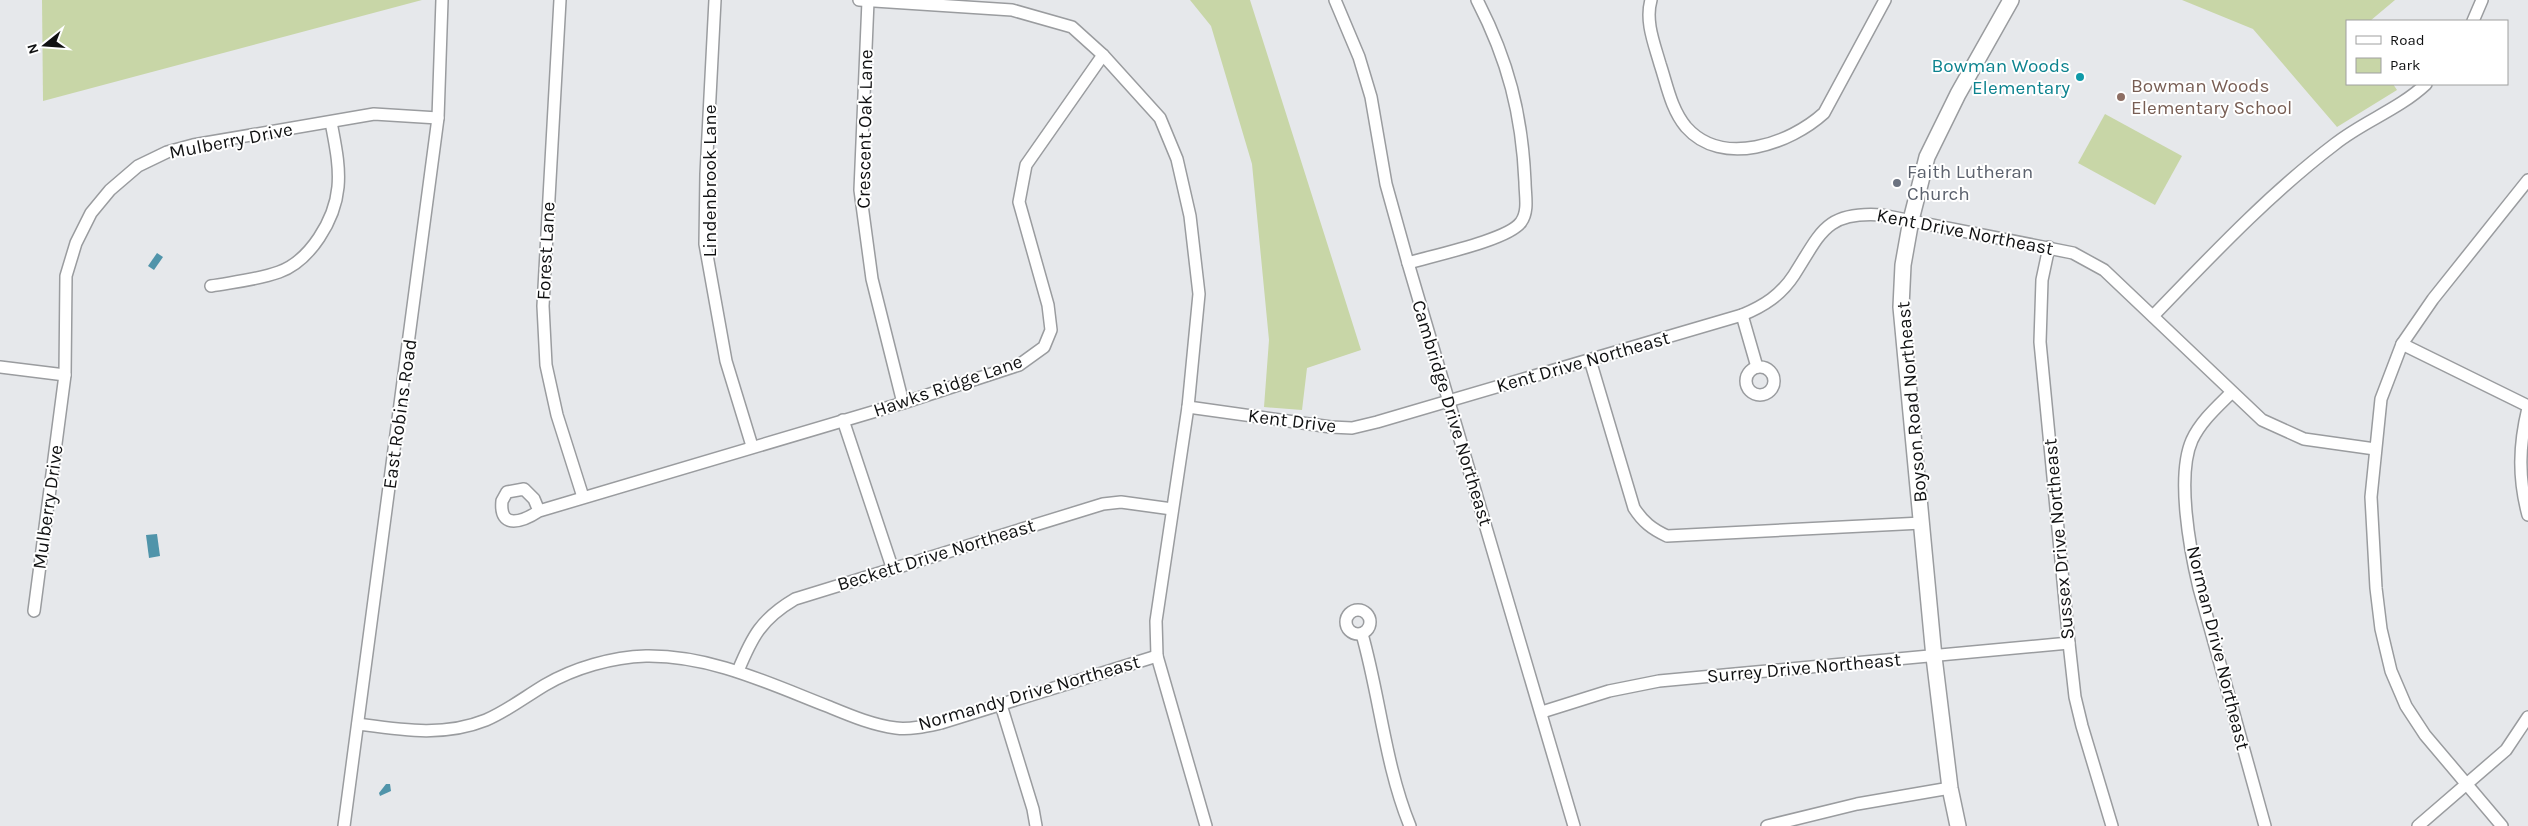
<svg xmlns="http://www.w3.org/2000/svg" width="2528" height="826" font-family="Karla,sans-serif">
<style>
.park{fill:#c8d6a7}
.water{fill:#5094aa}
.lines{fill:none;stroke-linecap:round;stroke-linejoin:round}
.minor-casing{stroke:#9a9c9f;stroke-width:14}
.major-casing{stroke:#9a9c9f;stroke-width:18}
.minor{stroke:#fff;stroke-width:11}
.major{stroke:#fff;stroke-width:15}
.culture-dot{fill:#0f9aa8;stroke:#fff;stroke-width:2}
.education-dot{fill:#8d6e63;stroke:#fff;stroke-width:2}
.worship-dot{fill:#6b7280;stroke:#fff;stroke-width:2}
.labels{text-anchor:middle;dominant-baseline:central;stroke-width:4;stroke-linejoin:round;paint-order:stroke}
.culture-label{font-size:19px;fill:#0d838f;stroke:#fff;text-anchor:end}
.education-label{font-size:19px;fill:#785e54;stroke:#fff;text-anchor:start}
.street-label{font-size:19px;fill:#101112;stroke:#fff}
.worship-label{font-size:19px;fill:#5b616d;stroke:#fff;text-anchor:start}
</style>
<rect width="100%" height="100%" fill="#e6e8eb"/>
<g class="park">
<path d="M42,0h380l-379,101z"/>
<path d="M1190,0h60l111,350 -54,18 -5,42 -38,-3 5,-67 -17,-176 -41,-138z"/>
<path d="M2182,0h213l-25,21h-23v63h46l4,6 -60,37 -84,-98z"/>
<path d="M2105,114l77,42 -27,49 -77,-42z"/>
</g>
<g class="water">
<path d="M157,253l6,4 -9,13 -6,-4z"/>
<path d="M157,534l3,22 -11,2 -3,-23z"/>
<path d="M386,784h4l1,7 -11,5 -1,-3z"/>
</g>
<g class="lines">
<g class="minor-casing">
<g id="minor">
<path d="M560,0l-17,306 3,59 11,50 26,82"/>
<path d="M715,0l-9,174 -1,70 21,117 26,85"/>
<path d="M859,0l153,10 60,17 31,28 57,63 17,41 13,57 9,78 -11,113 -32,214 1,35 49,170"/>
<path d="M1335,0l24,57 12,40 15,87 22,79 166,563"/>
<path d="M1651,0c-6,21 3,43 9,64 7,21 11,45 26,63 36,41 104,17 138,-14l61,-113"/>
<path d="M868,1l-8,189 12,89 31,124"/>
<path d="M2473,21l9,-21"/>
<path d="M2049,247l-7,33 -2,62 29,301 6,54 7,29 30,100"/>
<path d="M1408,263c23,-7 101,-23 113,-41 8,-11 4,-27 4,-40 -3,-68 -17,-122 -48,-182"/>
<path d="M211,286c22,-4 46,-6 68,-14 31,-11 56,-52 59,-85 2,-22 -3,-43 -7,-65"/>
<path d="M1742,315l15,52"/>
<path d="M2153,316c58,-60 115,-121 182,-172 29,-23 63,-34 91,-60"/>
<path d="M2402,344l126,62"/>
<path d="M1590,360l44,148c9,14 18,21 33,28l255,-13"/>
<path d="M0,367l65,8"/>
<circle cx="1760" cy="381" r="14"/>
<path d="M2231,393c-14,14 -30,28 -39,47 -16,36 -2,110 7,148l66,238"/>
<path d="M1188,407l143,20 21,1 25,-6 365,-107c22,-9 39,-20 52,-40 27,-42 31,-64 88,-60l191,38 31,17 158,150 42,19 71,10"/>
<path d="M2528,408c-9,37 -10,70 0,107"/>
<path d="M843,420l49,147"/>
<path d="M539,511c-15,10 -40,20 -37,-10l5,-9 17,-3 10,10 5,12 364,-108 116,-38 25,-18 7,-17 -3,-25 -29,-103 7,-37 77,-110"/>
<circle cx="1358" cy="622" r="12"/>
<path d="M34,611l31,-236 1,-99 10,-33 15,-30 19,-23 28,-24 29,-14 26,-7 181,-31 64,4"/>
<path d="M1362,634c18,63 23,131 48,192"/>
<path d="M738,671c14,-34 23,-52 57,-72l308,-95 18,-2 51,7"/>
<path d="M1001,705l32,104 3,17"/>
<path d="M1542,712l67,-21 50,-10 410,-38"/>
<path d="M358,724c44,6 86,13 128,-4 21,-9 39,-23 59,-35 29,-17 67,-28 101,-29 64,-1 122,27 181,50 22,9 45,19 69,22 14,2 31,-2 45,-5l216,-67"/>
<path d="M344,826l94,-708 4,-118"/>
<path d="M1767,826l90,-22 93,-16"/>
<path d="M2418,826l88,-76 22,-33"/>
<path d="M2502,826l-77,-91 -19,-29 -15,-35 -10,-42 -5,-41 -5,-91 10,-98 21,-55 31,-45 95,-119"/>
</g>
</g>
<g class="major-casing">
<path id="major" d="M1958,826l-8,-38 -16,-131 -33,-350 2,-42 8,-45 16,-63 31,-63 53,-94"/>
</g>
<use href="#minor" class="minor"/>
<use href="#major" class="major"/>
</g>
<circle class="culture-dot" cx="2080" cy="77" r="5"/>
<circle class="education-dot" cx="2121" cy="97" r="5"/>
<circle class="worship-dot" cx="1897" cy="183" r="5"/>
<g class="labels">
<g class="culture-label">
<text x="2070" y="66">Bowman Woods<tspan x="2070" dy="22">Elementary</tspan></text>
</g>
<g class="education-label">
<text x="2131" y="86">Bowman Woods<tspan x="2131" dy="22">Elementary School</tspan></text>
</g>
<g class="street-label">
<text transform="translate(865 129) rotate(-89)">Crescent Oak Lane</text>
<text transform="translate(231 141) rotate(-11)">Mulberry Drive</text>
<text transform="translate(710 181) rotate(-90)">Lindenbrook Lane</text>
<text transform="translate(1965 232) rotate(11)">Kent Drive Northeast</text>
<text transform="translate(546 251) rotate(-87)">Forest Lane</text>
<text transform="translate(1583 362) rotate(-16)">Kent Drive Northeast</text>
<text transform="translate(948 386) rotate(-19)">Hawks Ridge Lane</text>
<text transform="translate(1912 402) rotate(-95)">Boyson Road Northeast</text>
<text transform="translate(1452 413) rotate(73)">Cambridge Drive Northeast</text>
<text transform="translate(400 414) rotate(-82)">East Robins Road</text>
<text transform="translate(1292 421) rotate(7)">Kent Drive</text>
<text transform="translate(48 507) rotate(-82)">Mulberry Drive</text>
<text transform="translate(2059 539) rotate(-95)">Sussex Drive Northeast</text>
<text transform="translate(936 555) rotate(-17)">Beckett Drive Northeast</text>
<text transform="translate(2218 648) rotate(76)">Norman Drive Northeast</text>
<text transform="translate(1804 668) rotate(-5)">Surrey Drive Northeast</text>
<text transform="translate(1029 693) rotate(-16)">Normandy Drive Northeast</text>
</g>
<g class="worship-label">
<text x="1907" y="172">Faith Lutheran<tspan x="1907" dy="22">Church</tspan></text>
</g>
</g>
<rect x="2346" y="20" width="162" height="65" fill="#ffffff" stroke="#9fa0a0"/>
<rect x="2356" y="36" width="25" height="8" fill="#ffffff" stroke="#9fa0a0"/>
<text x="2390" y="45" font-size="15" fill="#101112">Road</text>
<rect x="2356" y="58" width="25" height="15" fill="#c8d6a7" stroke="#9fa0a0"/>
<text x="2390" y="70" font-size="15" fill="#101112">Park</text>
<g transform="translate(45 45) rotate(253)" stroke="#ffffff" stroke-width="4" paint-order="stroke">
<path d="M0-4L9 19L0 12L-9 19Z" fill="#101112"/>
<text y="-8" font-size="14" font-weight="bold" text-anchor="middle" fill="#101112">N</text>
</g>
</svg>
